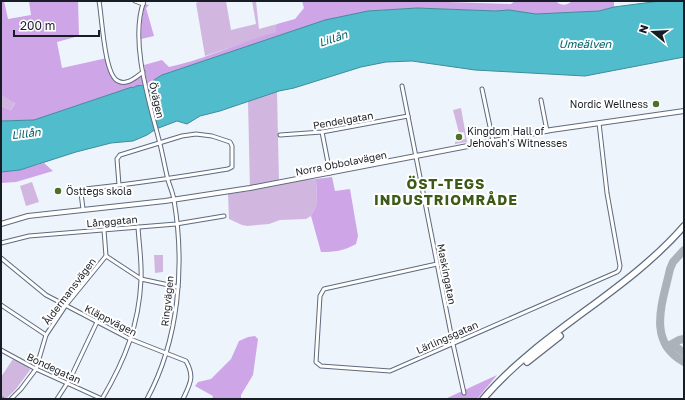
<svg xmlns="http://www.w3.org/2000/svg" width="685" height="400" font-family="'Golos Text',sans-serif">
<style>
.green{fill:#d1b7e0}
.forest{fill:#cea5e6}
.water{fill:#51bccc;stroke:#408c9a}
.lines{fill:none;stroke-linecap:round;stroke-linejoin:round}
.taxiway{stroke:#acb2ba;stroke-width:8}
.minor-casing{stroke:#5f6a7d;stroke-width:5}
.tertiary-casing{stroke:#5f6a7d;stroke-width:6}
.trunk-casing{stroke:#5f6a7d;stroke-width:8}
.minor{stroke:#fff;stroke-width:3}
.tertiary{stroke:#fff;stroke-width:4}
.trunk{stroke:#fff;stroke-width:5.5}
.poi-dot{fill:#4d6f26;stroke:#fff;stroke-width:1.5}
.labels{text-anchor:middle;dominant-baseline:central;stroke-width:4;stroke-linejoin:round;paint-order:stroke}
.street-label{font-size:10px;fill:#181c24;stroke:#fff}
.poi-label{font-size:10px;fill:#181c24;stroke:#fff;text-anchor:start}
.water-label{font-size:11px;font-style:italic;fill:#00616c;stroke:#fff}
.district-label{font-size:14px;font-weight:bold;letter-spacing:1px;fill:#3d5b18;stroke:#fff}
</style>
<rect width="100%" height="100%" fill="#eef4fc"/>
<g class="green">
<path d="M201,1h25l5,29 25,-6 -4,-23h4l3,28 18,-5 -1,2 1,6 -72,24 -9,-53z"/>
<path d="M277,91l2,91 37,-3 1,25 -6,12 -5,3 -26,1 -11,4 -22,2 -5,-1 -13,-6 -1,-25 22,-3 -2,-90z"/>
<path d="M1,95l14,7 -4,8 -10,-4z"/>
<path d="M461,108l6,34 -12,2v-2l10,-3 -1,-7 -5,1 -6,-23z"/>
<path d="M32,182l7,20 -13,4 -6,-20z"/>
<path d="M154,255h9v17l-8,1z"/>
<path d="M13,359l16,9 1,2 -14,19 -10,10 -5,-3v-19z"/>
</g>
<g class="forest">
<path d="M1,1h3l4,18 23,-4 -2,-14h49l1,35 -22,6 5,26 45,-10 7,21 13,3 16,-10 1,12 -11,4 -1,-1 -98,33 -33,1v-15l10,4 4,-7 -14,-8z"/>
<path d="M302,1h113l96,3 4,-3h41c4,5 11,5 16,0h42v6l-15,4 -63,3 -27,-4 -13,1 -79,-3 -49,3 -84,23 -122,41 -8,5 -2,4 -5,-1 -3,-18 18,-5 7,7c37,-8 71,-25 107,-35v-6l1,-2 18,-5 9,-11z"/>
<path d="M145,4l4,1 -3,3 8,28 -13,3 1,-19z"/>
<path d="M44,163l9,8 -37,11 -15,1v-11l19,-2z"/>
<path d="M332,177l3,14 15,-2 8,47 -2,8c-12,7 -22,8 -35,8l-10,-36 6,-12 -1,-25z"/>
<path d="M255,336l3,3 -5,36 -12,20v4h-29l1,-3 -18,-10 3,-4 13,-3 20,-20 8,-18 9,-4z"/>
<path d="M497,375l-20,24h-32z"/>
</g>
<path class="water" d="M660,1h24v56l-99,19 -110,-6 -63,-9 -26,1 -25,5 -67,21 -15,3 -59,20 -20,5 -13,8 -10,-3 -21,8 -9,6 -14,6 -22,2 -35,9 -56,18 -19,2v-51l33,-1 98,-33 1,1 3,-2 15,-2 3,-4 8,-5 163,-55 43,-9 49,-3 79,3 13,-1 27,4 63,-3 15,-4z"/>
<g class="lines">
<g class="taxiway">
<path d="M684,250l-11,12 -3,7c-7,33 -24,72 14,93"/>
<path d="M666,345h8l10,8"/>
<path d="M670,345l9,-5 5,-1"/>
</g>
<g class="minor-casing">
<g id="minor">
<path d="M99,1c3,15 5,74 19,80 9,5 18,-4 25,-9"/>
<path d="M135,1l8,3"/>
<path d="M144,1c-15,40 6,103 16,143 3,12 5,24 8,36 2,7 5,13 6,20 11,66 5,140 -27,199"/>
<path d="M402,86l51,258 11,49"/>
<path d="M482,89l11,52"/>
<path d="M541,100l6,31"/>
<path d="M322,132l8,41"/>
<path d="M280,135l42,-3 86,-16"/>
<path d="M83,209l-2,-16 4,-4c48,-5 95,-12 143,-20l4,-2v-21l-2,-4 -18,-6 -16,-2 -14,2 -62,19 -3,4 2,26"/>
<path d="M1,243l28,-7 147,-12 48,-8"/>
<path d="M106,256l35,23 37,8"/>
<path d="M1,258l45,37 84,44 56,22c9,16 4,23 -3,38"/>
<path d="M437,264l-113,25 -4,7 -4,66 5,4 69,5 227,-99 2,-2 1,-4 -13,-73 -8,-70"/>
<path d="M1,305l45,30"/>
<path d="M1,350l35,19 66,30"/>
<path d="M1,399h1"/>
<path d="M11,399l10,-10 15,-20 10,-34 20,-30 40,-49 -2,-26"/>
<path d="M57,399l13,-20 27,-57"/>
<path d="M102,399c23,-39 37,-74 39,-119 1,-17 -2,-36 -3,-53"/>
</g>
</g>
<g class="tertiary-casing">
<path id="tertiary" d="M1,224l27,-8 137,-15 85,-13 301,-58 133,-19"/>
</g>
<g class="trunk-casing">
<g id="trunk">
<path d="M527,362l33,-26"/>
<path d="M483,399c58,-68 143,-106 201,-173"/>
</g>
</g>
<use href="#minor" class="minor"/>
<use href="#tertiary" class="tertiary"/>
<use href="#trunk" class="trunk"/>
</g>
<g class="poi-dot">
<circle cx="656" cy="104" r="4"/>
<circle cx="459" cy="137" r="4"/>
<circle cx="58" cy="191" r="4"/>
</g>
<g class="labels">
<g class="street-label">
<text transform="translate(157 100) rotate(77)">Övägen</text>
<text transform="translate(343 120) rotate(-10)">Pendelgatan</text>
<text transform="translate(341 163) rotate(-11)">Norra Obbolavägen</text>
<text transform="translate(112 221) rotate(-5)">Långgatan</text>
<text transform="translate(447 274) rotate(79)">Maskingatan</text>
<text transform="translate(69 291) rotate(-53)">Åldermansvägen</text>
<text transform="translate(167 301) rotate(-84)">Ringvägen</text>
<text transform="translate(111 320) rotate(27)">Kläppvägen</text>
<text transform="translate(447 337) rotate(-24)">Lärlingsgatan</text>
<text transform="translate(54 368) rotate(25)">Bondegatan</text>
</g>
<g class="poi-label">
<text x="648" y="104" text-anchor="end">Nordic Wellness</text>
<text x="467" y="131">Kingdom Hall of<tspan x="467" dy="12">Jehovah's Witnesses</tspan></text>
<text x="66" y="191">Östtegs skola</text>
</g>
<g class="water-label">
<text transform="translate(333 38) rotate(-18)">Lillån</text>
<text x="585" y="43">Umeälven</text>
<text transform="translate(26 133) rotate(-7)">Lillån</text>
</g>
<g class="district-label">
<text x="446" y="183">ÖST-TEGS<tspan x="446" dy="16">INDUSTRIOMRÅDE</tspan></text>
</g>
</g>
<rect width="685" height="400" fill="none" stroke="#181c24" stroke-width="4"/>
<g transform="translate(653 32) rotate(288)" stroke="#ffffff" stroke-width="3" paint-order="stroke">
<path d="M0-3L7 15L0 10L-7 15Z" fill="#181c24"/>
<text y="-6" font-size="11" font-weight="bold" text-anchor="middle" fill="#181c24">N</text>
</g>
<path d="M14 30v6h85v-6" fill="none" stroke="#181c24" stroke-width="2"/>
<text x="20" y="30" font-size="12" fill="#181c24" stroke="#ffffff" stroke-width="3" paint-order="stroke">200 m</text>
</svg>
